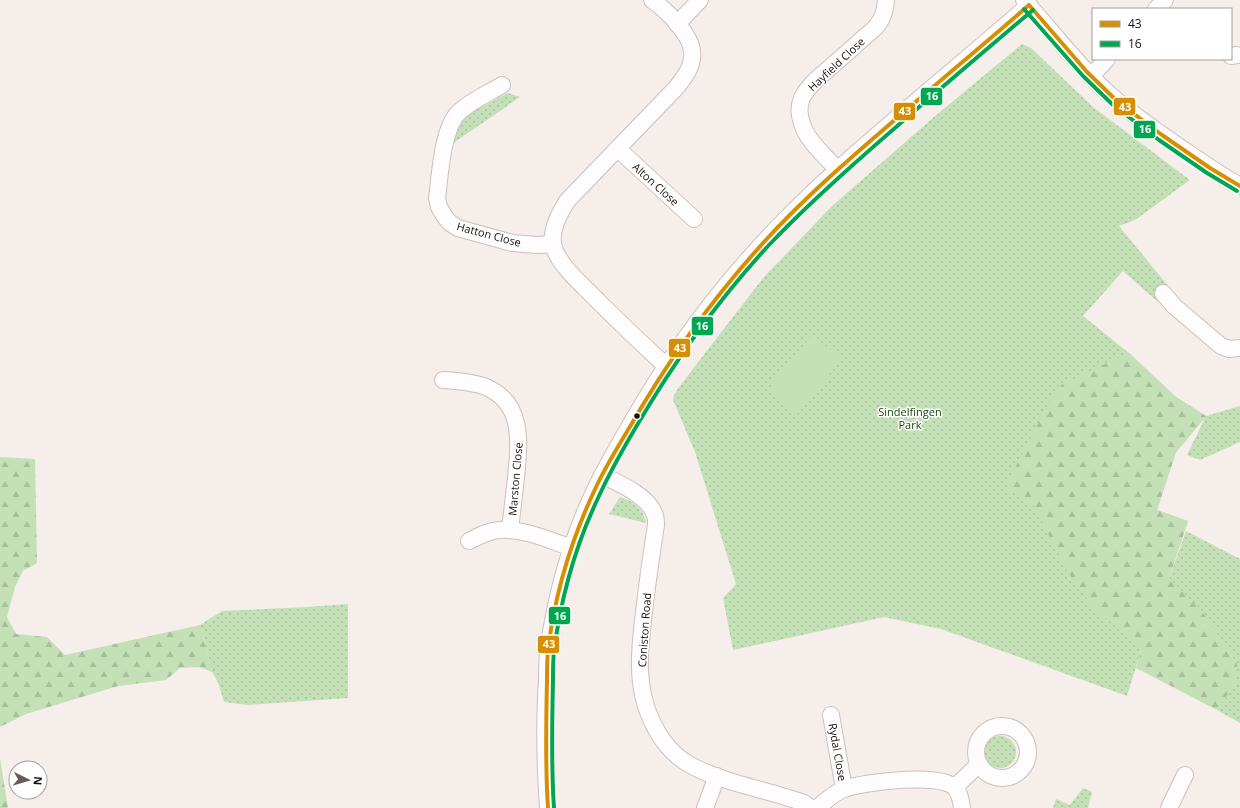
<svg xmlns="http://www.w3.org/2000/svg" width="1240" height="808" font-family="'Open Sans',sans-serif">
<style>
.green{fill:url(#green-dots)}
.forest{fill:url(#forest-firs)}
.pitch{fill:#c4e0b6}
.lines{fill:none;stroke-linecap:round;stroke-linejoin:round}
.minor-casing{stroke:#cbc0bd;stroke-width:18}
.minor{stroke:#fefcfc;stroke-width:16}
.bus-1-casing{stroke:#fff;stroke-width:7}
.bus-2-casing{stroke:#fff;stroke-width:7}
.bus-1{stroke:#d68f02;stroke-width:4}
.bus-2{stroke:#00a651;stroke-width:4}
.bus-dot{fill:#1b0e0a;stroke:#fff;stroke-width:1.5}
.labels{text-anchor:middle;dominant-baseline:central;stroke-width:3;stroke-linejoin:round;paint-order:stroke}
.street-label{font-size:11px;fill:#1b0e0a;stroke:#fff}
.park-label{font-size:11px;fill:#1d4210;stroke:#fff}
.line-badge{stroke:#fff;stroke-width:1.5}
.badge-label{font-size:11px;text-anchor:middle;font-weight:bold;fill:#fff}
</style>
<defs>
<pattern id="green-dots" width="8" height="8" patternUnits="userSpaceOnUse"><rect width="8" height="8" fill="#c4e0b6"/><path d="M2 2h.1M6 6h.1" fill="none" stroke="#a8bf9b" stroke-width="1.8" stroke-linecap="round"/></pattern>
<pattern id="forest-firs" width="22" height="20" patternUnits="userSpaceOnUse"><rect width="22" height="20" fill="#c4e0b6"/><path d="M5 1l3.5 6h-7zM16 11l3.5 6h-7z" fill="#a8bf9b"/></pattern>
</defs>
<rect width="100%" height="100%" fill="#f6eeeb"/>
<g class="green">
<path d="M1022,44l9,4 62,59 97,73 -55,40 -16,6 50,61 -12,14 -34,-30 -40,45 46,37 47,44 30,19 34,-10v36l-40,18 -13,-5 18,-37 -29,34 -19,58 31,11 -46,126 -15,49 -186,-67 -57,-12 -151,33 -10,-52 13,-14 -41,-132 -22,-52 1,-5 5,-8 84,-109 69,-72 102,-89z"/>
<path d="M508,93l12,4 -68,47 5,-18 13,-13z"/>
<path d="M620,497c13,4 24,12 26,26l-37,-9z"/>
<path d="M1186,531l54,28v164l-23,-13 20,-29 -68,-102z"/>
<path d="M348,604v94l-100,7 -24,-3 -6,-20 -6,-10 -12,-47 22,-14 85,-4z"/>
<circle cx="1000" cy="752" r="16"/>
<path d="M1083,788l9,4 -4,16h-35l3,-9 14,6z"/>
</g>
<g class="forest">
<path d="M1129,353l47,44 30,19 -30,36 -19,58 31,11 -19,58 33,32 35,52v18l-20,29 -81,-42 6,-21 -48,-38 -28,-40 -32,-63 -25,-16 -2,-7 44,-84 11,-15z"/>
<path d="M0,457l35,2 2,104 -14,8 -8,16 -8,30 9,17 31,3 18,18 135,-30 12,47 -13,-5 -19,1 -14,12 -48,6 -92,28 -26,13z"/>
<path d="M0,758l8,50h-8z"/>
</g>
<path class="pitch" d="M812,335l30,24 -45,56 -30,-25z"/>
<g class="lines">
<g class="minor-casing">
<g id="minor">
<path d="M652,0c14,10 38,33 40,51 2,15 -8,27 -16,37l-109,113c-7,12 -16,27 -14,42 3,21 31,43 45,58 22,22 45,44 68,65"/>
<path d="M1024,0c28,31 53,65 84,93 22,20 48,38 73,55 19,13 39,27 59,38"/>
<path d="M1156,9l9,-9"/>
<path d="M677,24l23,-24"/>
<path d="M1231,56l6,-1"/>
<path d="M1091,76l16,-17"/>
<path d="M502,85c-15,9 -32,16 -44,28 -16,17 -18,63 -21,85l2,9 6,10 5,6 8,5 54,15 25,2 16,-1"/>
<path d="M618,149l76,70"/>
<path d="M837,169c-13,-14 -32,-30 -36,-49 -2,-7 -2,-15 1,-22 6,-13 21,-24 32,-34 14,-12 27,-24 41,-36 8,-9 10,-17 11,-28"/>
<path d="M1163,293l11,13 47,40 8,3 11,-1"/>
<path d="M443,380c14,1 30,2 43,7 39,17 33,57 30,91 -2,18 -4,35 -6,52"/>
<path d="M602,475c16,8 45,20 52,38 2,3 2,8 2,12 -4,26 -8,52 -11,79 -3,25 -7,53 -4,79 4,33 22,69 53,84 34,17 74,23 110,36l7,5"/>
<path d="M469,541c10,-5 19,-10 30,-11 24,-2 50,10 73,18"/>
<path d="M831,715l13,74"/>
<circle cx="1002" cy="752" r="26"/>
<path d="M955,787l24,-23"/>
<path d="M548,808c-3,-43 -4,-86 -1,-128 0,-12 0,-23 2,-35 7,-48 20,-97 40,-142 11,-26 25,-50 39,-74 44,-78 97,-149 160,-212 32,-33 67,-63 102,-93 46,-40 93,-79 139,-119"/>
<path d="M705,808l12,-32"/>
<path d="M817,808c8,-7 17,-15 27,-19 20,-7 97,-17 111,-1 5,5 6,13 7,20"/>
<path d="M1169,808l16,-33"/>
</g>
</g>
<use href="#minor" class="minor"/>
<g class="bus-1-casing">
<g id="bus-1">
<path d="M1029,5l58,67 30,29 45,34 48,33 30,18"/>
<path d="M548,808c-3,-43 -2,-85 -1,-128 0,-10 0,-20 1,-30 7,-57 24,-113 49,-165 10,-21 22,-40 34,-60 38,-66 82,-127 133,-183 39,-43 83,-81 126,-118 46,-40 93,-79 139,-119"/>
</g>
</g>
<g class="bus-2-casing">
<g id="bus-2">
<path d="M1024,9l59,67 30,29 46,35 48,33 30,18"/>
<path d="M554,808c-3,-43 -2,-85 -1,-128 0,-10 0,-20 1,-29 7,-54 22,-107 45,-155 11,-24 24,-47 37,-69 38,-65 82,-127 133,-182 40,-42 83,-80 126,-117 46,-40 92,-79 138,-118"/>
</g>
</g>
<use href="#bus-1" class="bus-1"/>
<use href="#bus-2" class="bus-2"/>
</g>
<circle class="bus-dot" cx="637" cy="416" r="3.5"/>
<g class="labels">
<g class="street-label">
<text transform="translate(836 64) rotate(-43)">Hayfield Close</text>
<text transform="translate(656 184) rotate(42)">Alton Close</text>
<text transform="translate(489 234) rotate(15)">Hatton Close</text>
<text transform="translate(515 479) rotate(-85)">Marston Close</text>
<text transform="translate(644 630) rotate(-86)">Coniston Road</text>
<text transform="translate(838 752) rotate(80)">Rydal Close</text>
</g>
<g class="park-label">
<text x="910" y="411">Sindelfingen<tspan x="910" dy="13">Park</tspan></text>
</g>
</g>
<g class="line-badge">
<rect x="920" y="87" width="23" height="19" rx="4" fill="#00a651"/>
<rect x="1113" y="97" width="23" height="19" rx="4" fill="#d68f02"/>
<rect x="893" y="102" width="23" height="19" rx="4" fill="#d68f02"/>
<rect x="1133" y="120" width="23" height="19" rx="4" fill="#00a651"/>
<rect x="691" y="316" width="23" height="20" rx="4" fill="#00a651"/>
<rect x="668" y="338" width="23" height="20" rx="4" fill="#d68f02"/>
<rect x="548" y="606" width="23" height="19" rx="4" fill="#00a651"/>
<rect x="537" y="635" width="23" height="19" rx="4" fill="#d68f02"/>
</g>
<g class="badge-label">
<text x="932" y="100">16</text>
<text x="1125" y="111">43</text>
<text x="905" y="115">43</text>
<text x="1145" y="133">16</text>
<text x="702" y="330">16</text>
<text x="680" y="352">43</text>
<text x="560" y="620">16</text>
<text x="549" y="648">43</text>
</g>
<rect x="1092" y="8" width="140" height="52" fill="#ffffff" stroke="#a49f9d"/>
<rect x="1100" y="21" width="20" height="6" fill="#d68f02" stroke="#a49f9d"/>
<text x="1128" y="28" font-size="12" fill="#1b0e0a">43</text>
<rect x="1100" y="41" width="20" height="6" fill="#00a651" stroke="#a49f9d"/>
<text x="1128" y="48" font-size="12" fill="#1b0e0a">16</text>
<g transform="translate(28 780) rotate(95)"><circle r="19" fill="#ffffff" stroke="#a49f9d"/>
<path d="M0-3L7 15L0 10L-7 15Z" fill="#685c59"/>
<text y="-6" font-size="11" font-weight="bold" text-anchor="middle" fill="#1b0e0a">N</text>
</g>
</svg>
